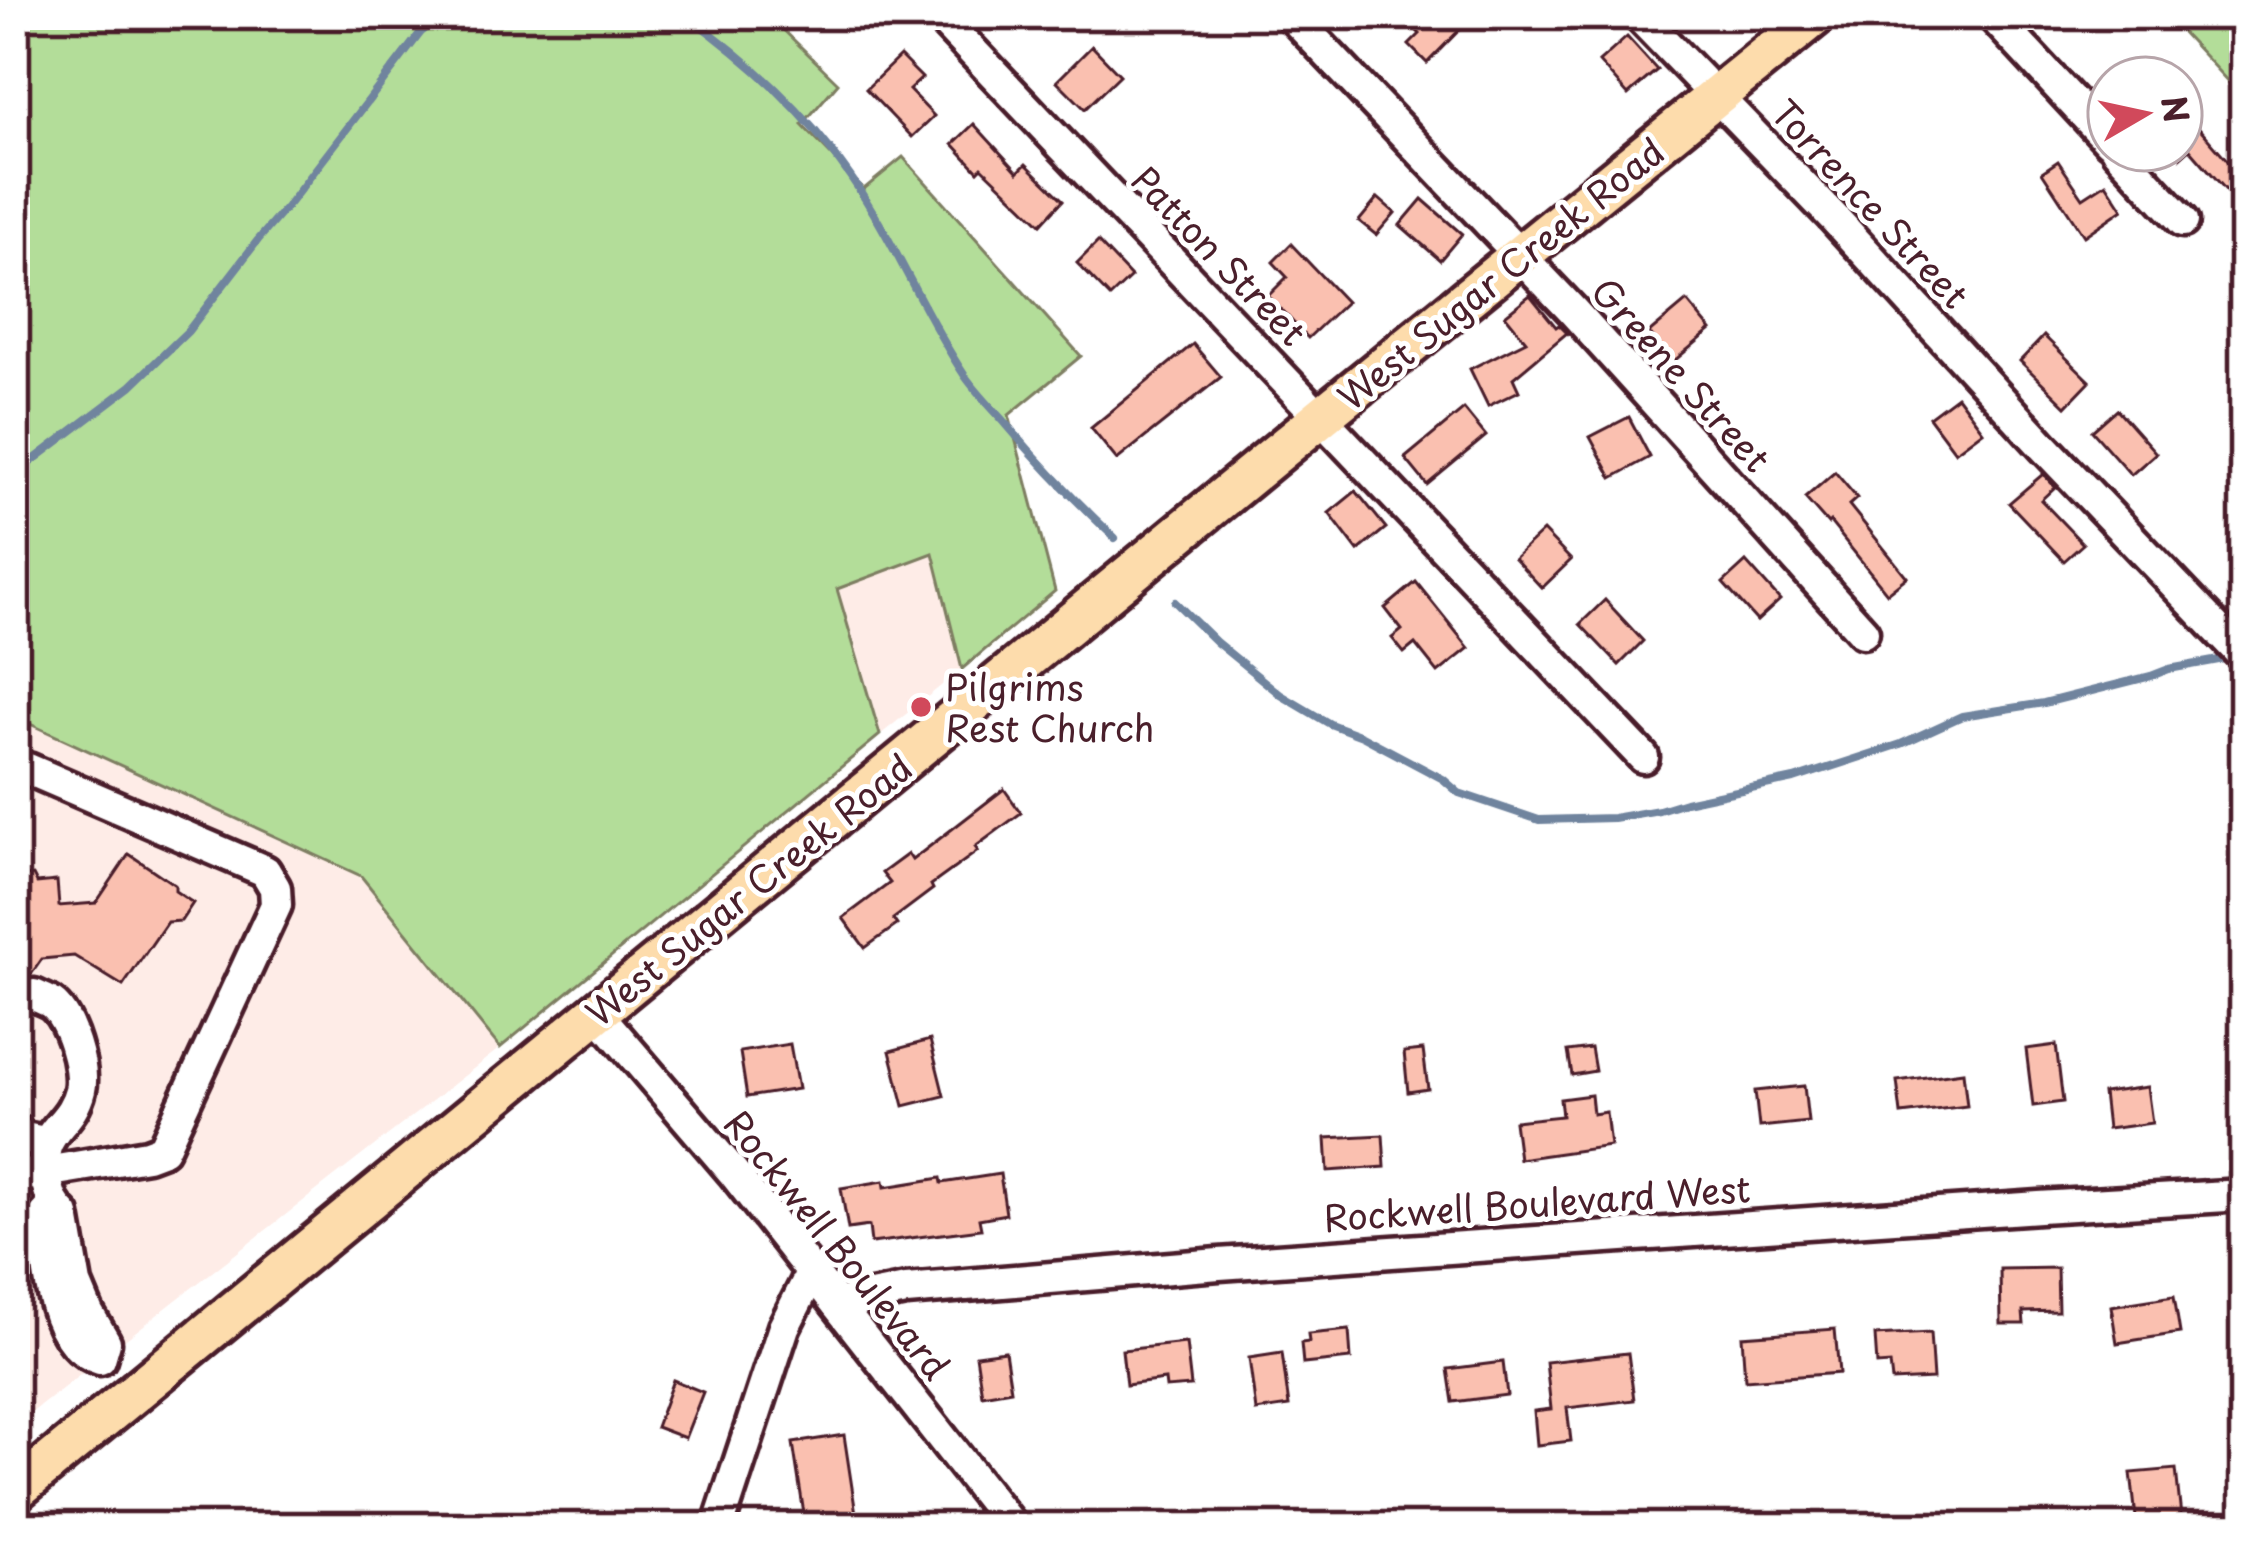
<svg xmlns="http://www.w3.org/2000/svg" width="2259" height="1542" font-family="'Playpen Sans',sans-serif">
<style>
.built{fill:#feece7}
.green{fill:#b3dd99;stroke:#7e7e62;stroke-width:3}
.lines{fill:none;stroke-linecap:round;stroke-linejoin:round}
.stream{stroke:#70849e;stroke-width:8}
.building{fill:#fac0b0;stroke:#4a1f2b;stroke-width:3}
.minor-casing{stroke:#4a1f2b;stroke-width:39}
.major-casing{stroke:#4a1f2b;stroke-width:48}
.minor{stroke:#fff;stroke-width:30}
.major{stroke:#fddcac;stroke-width:39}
.poi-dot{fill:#d1495b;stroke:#fff;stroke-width:4.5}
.labels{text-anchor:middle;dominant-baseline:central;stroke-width:10;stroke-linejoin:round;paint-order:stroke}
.street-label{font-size:36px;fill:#4a1f2b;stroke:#fff}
.poi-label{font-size:36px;fill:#4a1f2b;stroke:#fff;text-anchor:start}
</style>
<rect width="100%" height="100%" fill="#fff"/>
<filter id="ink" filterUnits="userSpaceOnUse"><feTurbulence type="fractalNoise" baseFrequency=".00833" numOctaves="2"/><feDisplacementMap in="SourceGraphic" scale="24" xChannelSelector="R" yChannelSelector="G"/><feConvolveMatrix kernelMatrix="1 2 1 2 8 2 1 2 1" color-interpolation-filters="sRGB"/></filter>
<g filter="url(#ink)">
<g class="built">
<path d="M918,490l44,179 -82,66 -53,-170z"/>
<path d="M15,717l346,159 139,172 -478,372 -3,-174 -4,-3z"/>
</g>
<g class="green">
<path d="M15,15h753l70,68 -36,42 62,64 39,-32 178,199 -72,59 46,176 -93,78 -29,-116 -96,36 43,146 -380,313 -139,-172 -346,-159z"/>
<path d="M2166,15h78v84z"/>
</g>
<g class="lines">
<g class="stream">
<path d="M686,15c64,46 119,96 164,161 44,63 72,136 115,200 12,17 28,33 42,49 34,40 70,77 108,113"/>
<path d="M15,474l116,-88 57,-55 70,-91 31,-36 132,-172 23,-17"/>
<path d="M1175,602l41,40 65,53 49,29 32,12 81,43 16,14 80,27 74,-2 46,-8 26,-8 109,-23 107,-35 61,-28 82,-13 107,-27 18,-7 61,-11"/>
</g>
</g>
<g class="building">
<path d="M1401,15h73l-47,48 -18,-18 11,-11z"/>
<path d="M1627,37l30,33 -29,25 -29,-33z"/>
<path d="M1092,46l28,29 -35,34 -28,-28z"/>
<path d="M900,56l22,22 -13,12 25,26 -22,21 -46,-48z"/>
<path d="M2181,107l47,54 16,-14v64l-54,-62 -9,8z"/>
<path d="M974,124l44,48 8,-8 37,36 -22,24 -59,-57 -4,4 -25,-27z"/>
<path d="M2058,161l25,37 23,-15 17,26 -39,27 -42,-64z"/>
<path d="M1378,198l17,15 -19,22 -17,-14z"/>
<path d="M1422,199l40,35 -22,26 -40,-35z"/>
<path d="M1098,242l33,35 -21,20 -33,-34z"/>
<path d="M1291,244l55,58 -38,36 -40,-42 19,-19 -14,-15z"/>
<path d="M1530,295l26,32 3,-2 8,8 -54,45 6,13 -31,15 -18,-37 56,-28 -21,-26z"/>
<path d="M1687,301l24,29 -38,32 -24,-29z"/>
<path d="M2044,336l46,45 -24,25 -46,-45z"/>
<path d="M1193,344l28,33 -104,83 -26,-32z"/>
<path d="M1957,396l26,35 -28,21 -26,-35z"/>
<path d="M1464,409l22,27 -59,49 -22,-27z"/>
<path d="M2117,409l39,44 -25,22 -39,-44z"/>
<path d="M1629,417l21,40 -38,21 -22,-41z"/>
<path d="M1835,472l22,26 -8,7 58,72 -20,16 -57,-71 -2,2 -23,-26z"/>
<path d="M2043,474l12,13 -14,13 42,44 -19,17 -55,-58z"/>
<path d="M1356,491l30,37 -28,23 -29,-38z"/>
<path d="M1543,531l28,29 -29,28 -28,-30z"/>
<path d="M1746,562l34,38 -23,21 -34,-38z"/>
<path d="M1416,582l53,66 -31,25 -23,-29 -11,9 -12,-15 10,-8 -17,-22z"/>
<path d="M1605,600l38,41 -24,24 -39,-41z"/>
<path d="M1004,789l17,24 -46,34 3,4 -47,34 2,4 -40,30 4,6 -32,23 -22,-30 47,-35 -8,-10 26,-19 4,6z"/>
<path d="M129,854l46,31v6l18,12 -12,18 -14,1 -44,64 -49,-30 -32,3 -12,17 -13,10 -2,7v-116l18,-2 4,8 20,-2 2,25 37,-3z"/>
<path d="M930,1040l14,56 -40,10 -14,-55z"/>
<path d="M790,1044l8,45 -51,8 -7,-45z"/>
<path d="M2056,1045l7,57 -30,4 -7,-57z"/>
<path d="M1591,1048l4,23 -23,4 -4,-24z"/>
<path d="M1423,1050l5,39 -20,3 -4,-40z"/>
<path d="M1963,1072l4,34 -66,8 -4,-33z"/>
<path d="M1804,1086l4,36 -49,5 -4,-36z"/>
<path d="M2147,1087l5,36 -45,6 -4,-36z"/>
<path d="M1591,1095l2,19 13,-2 4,34 -91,13 -5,-38 48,-5 -2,-17z"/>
<path d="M1383,1135l2,32 -57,4 -2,-33z"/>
<path d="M1000,1174l6,40 -27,5 2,10 -110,14 -2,-17 -21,3 -7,-41 43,-7 1,6 56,-9 1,5z"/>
<path d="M2057,1268l1,43 -35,1 1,12h-23l-1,-55z"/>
<path d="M2174,1296l6,37 -63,10 -6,-37z"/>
<path d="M1835,1329l4,44 -94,7 -3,-44z"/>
<path d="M1349,1330l2,29 -48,5 -2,-21 8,-1 -1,-8z"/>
<path d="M1930,1333l3,46 -41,2 -2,-17 -13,1 -2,-29z"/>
<path d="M1186,1343l5,43 -25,2 -1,-8 -39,5 -4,-35z"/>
<path d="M1005,1351l6,39 -29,5 -6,-40z"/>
<path d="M1282,1353l7,53 -33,5 -7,-53z"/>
<path d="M1628,1353l6,47 -67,8 4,33 -34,4 -3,-34 17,-2 -5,-47z"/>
<path d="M1503,1362l4,33 -54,7 -5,-33z"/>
<path d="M673,1380l30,12 -18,46 -29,-11z"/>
<path d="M844,1435l14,92h-52l-13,-84z"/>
<path d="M2176,1469l6,58h-45l-6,-54z"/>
</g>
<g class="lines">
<g class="minor-casing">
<g id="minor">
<path d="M938,15l705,742"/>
<path d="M1291,15l281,295 291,322"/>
<path d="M1638,15l197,204 209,228 200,210"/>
<path d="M1992,15l117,126"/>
<path d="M2117,150l66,71"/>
<path d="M15,770l13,-1 237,102 10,17 1,17 -113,244 -16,6 -132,22"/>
<path d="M34,995c6,3 12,5 17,8 19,13 34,66 29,87 -10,41 -47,39 -33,93 4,15 6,22 17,32l12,69 12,29 17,29 -5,17c-51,-14 -53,-100 -56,-143l9,-10"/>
<path d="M597,1013l136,159 279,355"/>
<path d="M15,1129l9,9 21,4"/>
<path d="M837,1304l69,-14 313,-26 820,-57 205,-12"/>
<path d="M718,1527l66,-200 28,-55"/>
</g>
</g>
<g class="major-casing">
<path id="major" d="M15,1491l1306,-1074 495,-402"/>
</g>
<use href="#minor" class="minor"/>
<use href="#major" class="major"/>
</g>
</g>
<circle class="poi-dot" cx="921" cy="707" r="12"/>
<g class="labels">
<g class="street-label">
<text transform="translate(1871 203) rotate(47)">Torrence Street</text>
<text transform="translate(1220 255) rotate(46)">Patton Street</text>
<text transform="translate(1500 273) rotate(-39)">West Sugar Creek Road</text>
<text transform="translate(1682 374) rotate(48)">Greene Street</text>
<text transform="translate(748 889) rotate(-39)">West Sugar Creek Road</text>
<text transform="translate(1537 1202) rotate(-4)">Rockwell Boulevard West</text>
<text transform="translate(838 1244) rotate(51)">Rockwell Boulevard</text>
</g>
<g class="poi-label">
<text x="945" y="686">Pilgrims<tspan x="945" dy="41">Rest Church</tspan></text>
</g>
</g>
<rect width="2259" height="1542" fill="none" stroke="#fff" stroke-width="60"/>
<rect x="30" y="30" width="2199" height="1482" fill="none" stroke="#4a1f2b" stroke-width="4.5" filter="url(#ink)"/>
<g transform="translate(2145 114) rotate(81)"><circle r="57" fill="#ffffff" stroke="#b7a5aa" stroke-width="3"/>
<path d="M0-9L21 45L0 30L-21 45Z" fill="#d1495b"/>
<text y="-18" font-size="33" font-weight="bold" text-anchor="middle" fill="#4a1f2b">N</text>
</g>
</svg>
